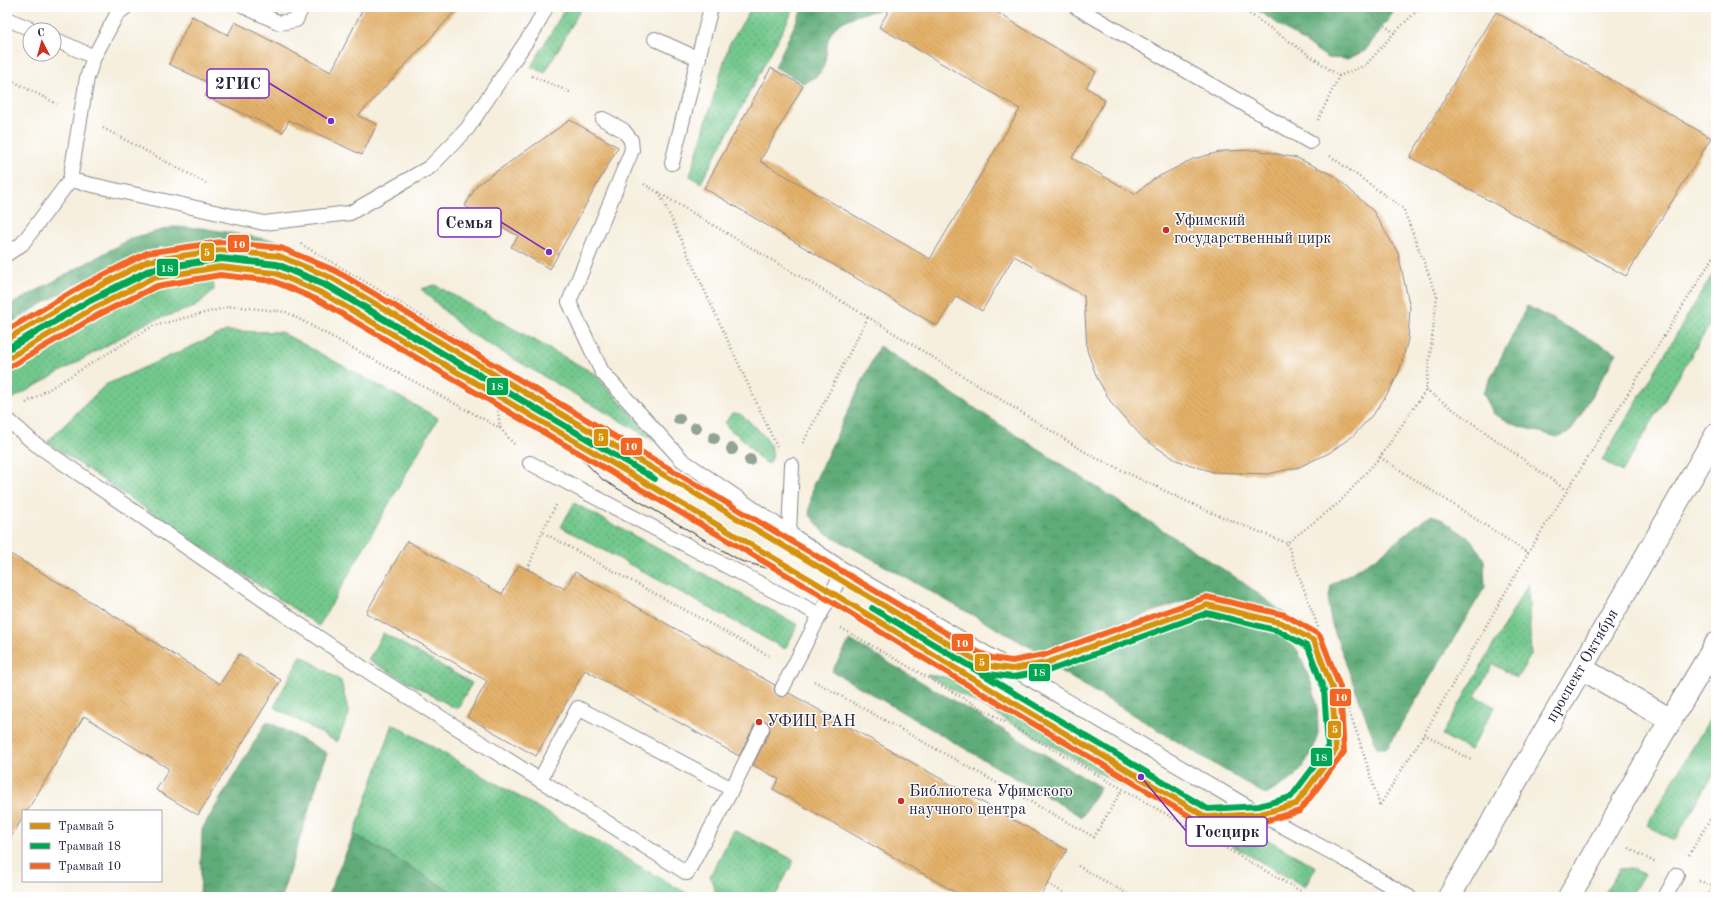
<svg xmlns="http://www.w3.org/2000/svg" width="1723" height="904" font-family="'Old Standard TT',serif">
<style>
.grass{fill:url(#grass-dots);stroke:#4a7564}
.forest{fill:url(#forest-crowns);stroke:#40675a}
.building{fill:url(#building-back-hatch)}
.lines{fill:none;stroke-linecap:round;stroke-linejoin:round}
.service-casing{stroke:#8c888c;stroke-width:16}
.primary-casing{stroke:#8c888c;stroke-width:24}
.path{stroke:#8c888c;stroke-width:2.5;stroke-dasharray:1 3;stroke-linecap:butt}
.service{stroke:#fff;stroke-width:14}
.primary{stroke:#fff;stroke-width:22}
.tram{stroke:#22223b;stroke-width:1}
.tram-1-casing{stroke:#fff;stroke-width:9}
.tram-2-casing{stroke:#fff;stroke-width:9}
.tram-3-casing{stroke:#fff;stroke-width:9}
.tram-1{stroke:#d79209;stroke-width:6}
.tram-2{stroke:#00a651;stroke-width:6}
.tram-3{stroke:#f26522;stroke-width:6}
.tree{fill:#93a396}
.poi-dot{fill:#c8321e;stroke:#fff;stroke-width:1.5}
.labels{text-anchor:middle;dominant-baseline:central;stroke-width:3;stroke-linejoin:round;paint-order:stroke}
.poi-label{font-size:16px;fill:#22223b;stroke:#fff;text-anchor:start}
.street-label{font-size:16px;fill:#22223b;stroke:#fff}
.leader{fill:none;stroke:#7b2cbf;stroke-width:1.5}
.callout-dot{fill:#7b2cbf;stroke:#fff;stroke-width:1.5}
.callout{fill:#fff;stroke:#7b2cbf;stroke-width:1.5}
.callout-label{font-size:17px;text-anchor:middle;font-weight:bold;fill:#22223b}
.line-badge{stroke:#fff;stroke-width:1.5}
.badge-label{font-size:11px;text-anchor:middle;font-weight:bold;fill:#fff}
</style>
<defs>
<pattern id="grass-dots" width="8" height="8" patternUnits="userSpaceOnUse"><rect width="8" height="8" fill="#73c88d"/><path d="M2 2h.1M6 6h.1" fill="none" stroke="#5ea274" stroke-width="1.8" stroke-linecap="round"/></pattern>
<pattern id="forest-crowns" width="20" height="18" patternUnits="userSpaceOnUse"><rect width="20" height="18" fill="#5eac78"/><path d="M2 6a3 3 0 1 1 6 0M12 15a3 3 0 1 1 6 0" fill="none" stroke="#4d8c64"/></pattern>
<pattern id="building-back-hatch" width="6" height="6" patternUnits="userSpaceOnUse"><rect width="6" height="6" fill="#e4b169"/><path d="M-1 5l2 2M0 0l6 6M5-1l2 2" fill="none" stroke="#c3985c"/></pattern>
</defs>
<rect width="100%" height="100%" fill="#fff"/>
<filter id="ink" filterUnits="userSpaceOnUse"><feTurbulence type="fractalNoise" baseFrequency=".025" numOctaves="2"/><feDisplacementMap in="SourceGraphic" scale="8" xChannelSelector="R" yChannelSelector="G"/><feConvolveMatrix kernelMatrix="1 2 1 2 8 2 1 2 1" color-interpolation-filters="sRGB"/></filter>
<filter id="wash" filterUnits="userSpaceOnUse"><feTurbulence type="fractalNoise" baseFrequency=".012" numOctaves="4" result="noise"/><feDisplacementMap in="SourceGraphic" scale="16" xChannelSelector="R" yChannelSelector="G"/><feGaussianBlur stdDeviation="0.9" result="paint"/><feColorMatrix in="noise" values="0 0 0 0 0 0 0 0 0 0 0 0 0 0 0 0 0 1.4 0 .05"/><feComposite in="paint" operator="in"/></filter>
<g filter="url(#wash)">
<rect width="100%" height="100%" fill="#f6efde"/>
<g class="grass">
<path d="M566,7h16l-37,66 -14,-6z"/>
<path d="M752,7h43l-94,176 -11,-7 39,-131z"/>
<path d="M1716,268v46l-94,158 -20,-12z"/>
<path d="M213,277l1,13 -19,17 -47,15 -141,80v-35l128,-74z"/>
<path d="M435,285l160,89 63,69 -192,-112 -45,-42z"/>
<path d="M226,331l55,1 157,86 -119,208 -272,-184 58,-57z"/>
<path d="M732,413l8,1c12,10 43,33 29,50 -13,-4 -19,-20 -30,-28 -5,-4 -11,-6 -14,-13z"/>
<path d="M574,503l224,122 -13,24 -224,-122z"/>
<path d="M1528,584l3,71 -14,23 -24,-14 -18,32 20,11 -25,43 -28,-15z"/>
<path d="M383,633l89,50 -15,26 -89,-49z"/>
<path d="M301,655l40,26 8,33 -12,28 -63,-35z"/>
<path d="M927,675l34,4 220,128 -8,1 -45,-26 -4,5z"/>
<path d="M1716,708v62l-42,71 -27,-16z"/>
<path d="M393,724l295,170 2,3h-230l-106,-63z"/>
<path d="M1245,827l71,40 -11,20 -81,-46z"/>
<path d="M734,830l60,30 -19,37h-58l-7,-21z"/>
<path d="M1631,868l13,6 -14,23h-27l16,-28z"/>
</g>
<g class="forest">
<path d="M803,7h83l-1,2c-17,3 -33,6 -47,16 -22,17 1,47 -35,58l-28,-16z"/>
<path d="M1253,7h144l-32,44 -18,8 -19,-1z"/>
<path d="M173,227l29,1 75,13 3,8c-23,-2 -47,-7 -70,-6 -75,4 -140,44 -203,82v-18l125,-69z"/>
<path d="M1527,306l90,47 -46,78 -14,6 -42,-12 -21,-11 -11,-21z"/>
<path d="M879,346l359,233 49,36 -88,-19 -162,55 -213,-119 -15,-18 4,-29z"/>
<path d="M1431,515l7,2 35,24 11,19 1,27 -93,153 -5,8h-10l-45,-123 -4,-20 3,-20 45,-27 48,-39z"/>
<path d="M1203,619l36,3 34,7 25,22 12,29 7,23 1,30 -6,20 -17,24 -29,18 -209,-126z"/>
<path d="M850,640l250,147 -18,30 -250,-146z"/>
<path d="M267,721l60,32 -46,144h-81l2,-68z"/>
<path d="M354,834l106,63h-133z"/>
</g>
<g id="blocks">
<g class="building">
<path d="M364,7h95l-101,109 19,8 -15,31 -73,-35 -6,12 -78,-36 6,-12 -42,-20 23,-48 36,19 7,-13 96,50z"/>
<path d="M891,7h97l108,65 -10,15 19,13 -33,58 63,36 19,-15 39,-20 31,-8 32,-1 41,8 38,18 38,35 25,42 12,55 -2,31 -8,30 -10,21 -15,22 -21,23 -25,18 -30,14 -31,7 -55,-2 -37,-12 -32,-21 -32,-35 -15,-26 -10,-28 -3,-54 -70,-40 -32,55 -26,-15 -19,30 -233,-138 67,-120 32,18 -43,75 170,98 90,-150 -141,-82z"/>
<path d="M1496,12l215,126 -85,138 -216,-119z"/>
<path d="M570,120l48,27 -68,122 -39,-22 7,-11 -53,-30 12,-21z"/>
<path d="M407,541l95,53 17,-29 46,24 10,-17 200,113 -1,5 4,6 5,1 6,-4 278,157 -27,47h-76l-191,-108 6,-10 -26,-14 17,-34 -1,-7 -3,-3 -5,-1 -6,4 -16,32 -154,-86 -49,86 -69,-39 20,-36 -121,-68z"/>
<path d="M7,552l129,77 -1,1 85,54 19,-30 42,26 -83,135 -42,-25 13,-21 -85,-53 -57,95h-4v6l-16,27z"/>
</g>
</g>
</g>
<g filter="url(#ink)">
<use href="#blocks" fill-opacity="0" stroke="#8c888c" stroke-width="1"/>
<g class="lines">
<g class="service-casing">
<g id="service">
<path d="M245,7l35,16 16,-3 6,-13"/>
<path d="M1076,7l234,135"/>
<path d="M7,19l26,11"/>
<path d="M54,39l40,18 -7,21 -17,102 194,43 86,-10 80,-46 37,-38 69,-102 10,-20"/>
<path d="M655,39l44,20"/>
<path d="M94,57l23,-43 9,-7"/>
<path d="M603,119l20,11 8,10 1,10 -63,152 33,70 80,88 107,73"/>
<path d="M672,163l39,-156"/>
<path d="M7,254l15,-10 48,-64"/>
<path d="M7,419l27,24 338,231 315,199 45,-84 30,-61"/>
<path d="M530,463l290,152 24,-45 416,244 86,46 63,37"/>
<path d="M792,465l-3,68 55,37"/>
<path d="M782,689l38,-74"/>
<path d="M540,780l38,-72 154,81"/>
<path d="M1665,897l12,-22"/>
</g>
</g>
<g class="primary-casing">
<g id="primary">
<path d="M1581,668l90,52"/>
<path id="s1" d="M1449,897l267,-462"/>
<path d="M1569,897l75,-132 72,-121"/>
</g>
</g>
<g class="path">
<path d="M1240,7l99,69"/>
<path d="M1363,7l31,26"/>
<path d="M532,76l40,17"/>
<path d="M7,78l50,26"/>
<path d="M1318,120l21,-44 27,-11 28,-32 27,-26"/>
<path d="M103,128l103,55"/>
<path d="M1330,156l73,52 34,88 -11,94 -46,67 -40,45 -53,41 71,193 22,70"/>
<path d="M644,184l224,133 222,138 115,55 82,33"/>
<path d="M659,192l118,255"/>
<path d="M301,244l78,46 257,158"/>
<path d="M492,359l8,69"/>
<path d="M1426,390l140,100"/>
<path d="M26,403l127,-77 79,-20 54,6 214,116 14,16"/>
<path d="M803,443l65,-126"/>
<path d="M1380,457l148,96"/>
<path d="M556,505l-14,27 229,125"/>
<path d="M528,569l14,-37"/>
<path d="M841,628l470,269"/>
<path d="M814,681l280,156 28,-47"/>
<path d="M1424,734l47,26"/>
<path d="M1380,805l44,-71 104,-181 188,-300"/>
<path d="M1629,848l27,15"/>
<path d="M1689,855l27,-46"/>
<path d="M1078,866l55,31"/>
<path d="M1699,881l17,5"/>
<path d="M1048,884l23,13"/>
<path d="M1707,897l7,-12"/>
</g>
<use href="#service" class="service"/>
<use href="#primary" class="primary"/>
<path class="tram" d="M546,424l57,56 138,81 72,20"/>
<g class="tram-1-casing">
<path id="tram-1" d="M7,339l79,-46 62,-32 72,-11 59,6 53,22 642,381 16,7 22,3 34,-6 161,-58 75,18 32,18 18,47 4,62 -40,54 -36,10 -54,3 -251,-149 -142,-87 -489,-287 -49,-21 -55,-6 -66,11 -60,30 -87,51"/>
</g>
<g class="tram-2-casing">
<g id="tram-2">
<path d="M7,350l83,-49 63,-31 68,-11 56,6 51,22 327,192 -327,-194 -51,-21 -57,-6 -69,11 -61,31 -79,46"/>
<path d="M872,608l99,58 17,8 24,3 36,-6 159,-58 72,18 29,16 16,43 4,58 -37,49 -32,9 -51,3z"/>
</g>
</g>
<g class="tram-3-casing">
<path id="tram-3" d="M7,330l75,-44 65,-33 74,-11 60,6 55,23 642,381 14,6 20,3 32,-6 163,-58 78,18 33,19 3,4 19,49 4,65 -44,59 -39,11 -58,2 -252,-149 -142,-87 -489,-287 -47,-20 -53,-6 -63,11 -59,29 -87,51"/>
</g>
<use href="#tram-1" class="tram-1"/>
<use href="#tram-2" class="tram-2"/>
<use href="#tram-3" class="tram-3"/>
</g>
<g class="tree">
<circle cx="679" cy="419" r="6"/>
<circle cx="696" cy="428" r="6"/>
<circle cx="714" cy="438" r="6"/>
<circle cx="732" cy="449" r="6"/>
<circle cx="750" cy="460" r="6"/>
</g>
</g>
<g class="poi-dot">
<circle cx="1166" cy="230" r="4"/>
<circle cx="759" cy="722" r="4"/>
<circle cx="901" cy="801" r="4"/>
</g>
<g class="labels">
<g class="poi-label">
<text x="1174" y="221">Уфимский<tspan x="1174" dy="18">государственный цирк</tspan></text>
<text x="767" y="722">УФИЦ РАН</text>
<text x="909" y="792">Библиотека Уфимского<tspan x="909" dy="18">научного центра</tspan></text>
</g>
<g class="street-label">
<text stroke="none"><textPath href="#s1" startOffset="267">проспект Октября</textPath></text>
</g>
</g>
<path class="leader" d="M331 121L269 83M549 252L501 222M1141 777L1186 831"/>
<g class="callout-dot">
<circle cx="331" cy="121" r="4"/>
<circle cx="549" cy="252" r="4"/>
<circle cx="1141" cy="777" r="4"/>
</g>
<g class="callout">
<rect x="207" y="69" width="62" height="29" rx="4"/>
<rect x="438" y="208" width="63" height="29" rx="4"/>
<rect x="1186" y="817" width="81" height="29" rx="4"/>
</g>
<g class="callout-label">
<text x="238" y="89">2ГИС</text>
<text x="469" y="228">Семья</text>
<text x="1227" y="837">Госцирк</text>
</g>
<g class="line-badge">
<rect x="227" y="234" width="23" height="19" rx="4" fill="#f26522"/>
<rect x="200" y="242" width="15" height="20" rx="4" fill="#d79209"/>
<rect x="156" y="258" width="23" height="19" rx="4" fill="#00a651"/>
<rect x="486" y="377" width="23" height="19" rx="4" fill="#00a651"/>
<rect x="593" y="428" width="16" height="19" rx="4" fill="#d79209"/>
<rect x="620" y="437" width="23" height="19" rx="4" fill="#f26522"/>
<rect x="951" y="633" width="23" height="19" rx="4" fill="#f26522"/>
<rect x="974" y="653" width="16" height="19" rx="4" fill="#d79209"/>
<rect x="1028" y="663" width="23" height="19" rx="4" fill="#00a651"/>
<rect x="1329" y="688" width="23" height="19" rx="4" fill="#f26522"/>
<rect x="1327" y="720" width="15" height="19" rx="4" fill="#d79209"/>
<rect x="1310" y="747" width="23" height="20" rx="4" fill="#00a651"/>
</g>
<g class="badge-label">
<text x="239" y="248">10</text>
<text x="207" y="256">5</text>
<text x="167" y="272">18</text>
<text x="497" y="390">18</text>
<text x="601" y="441">5</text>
<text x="631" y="450">10</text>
<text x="962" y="647">10</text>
<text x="982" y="666">5</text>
<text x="1039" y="676">18</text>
<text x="1341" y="701">10</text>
<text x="1335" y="733">5</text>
<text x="1321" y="761">18</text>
</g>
<rect width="1723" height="904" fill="none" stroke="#fff" stroke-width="24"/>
<rect x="22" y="810" width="140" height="72" fill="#ffffff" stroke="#a7a7b1"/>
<rect x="30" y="823" width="20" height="6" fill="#d79209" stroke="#a7a7b1"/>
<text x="58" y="830" font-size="12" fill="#22223b">Трамвай 5</text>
<rect x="30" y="843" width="20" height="6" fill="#00a651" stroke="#a7a7b1"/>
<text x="58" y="850" font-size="12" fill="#22223b">Трамвай 18</text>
<rect x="30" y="863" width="20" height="6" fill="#f26522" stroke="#a7a7b1"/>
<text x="58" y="870" font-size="12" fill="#22223b">Трамвай 10</text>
<g transform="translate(42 42) rotate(354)"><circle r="19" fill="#ffffff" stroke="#a7a7b1"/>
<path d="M0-3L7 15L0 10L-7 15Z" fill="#c8321e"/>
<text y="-6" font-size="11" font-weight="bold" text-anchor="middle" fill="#22223b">С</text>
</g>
</svg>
